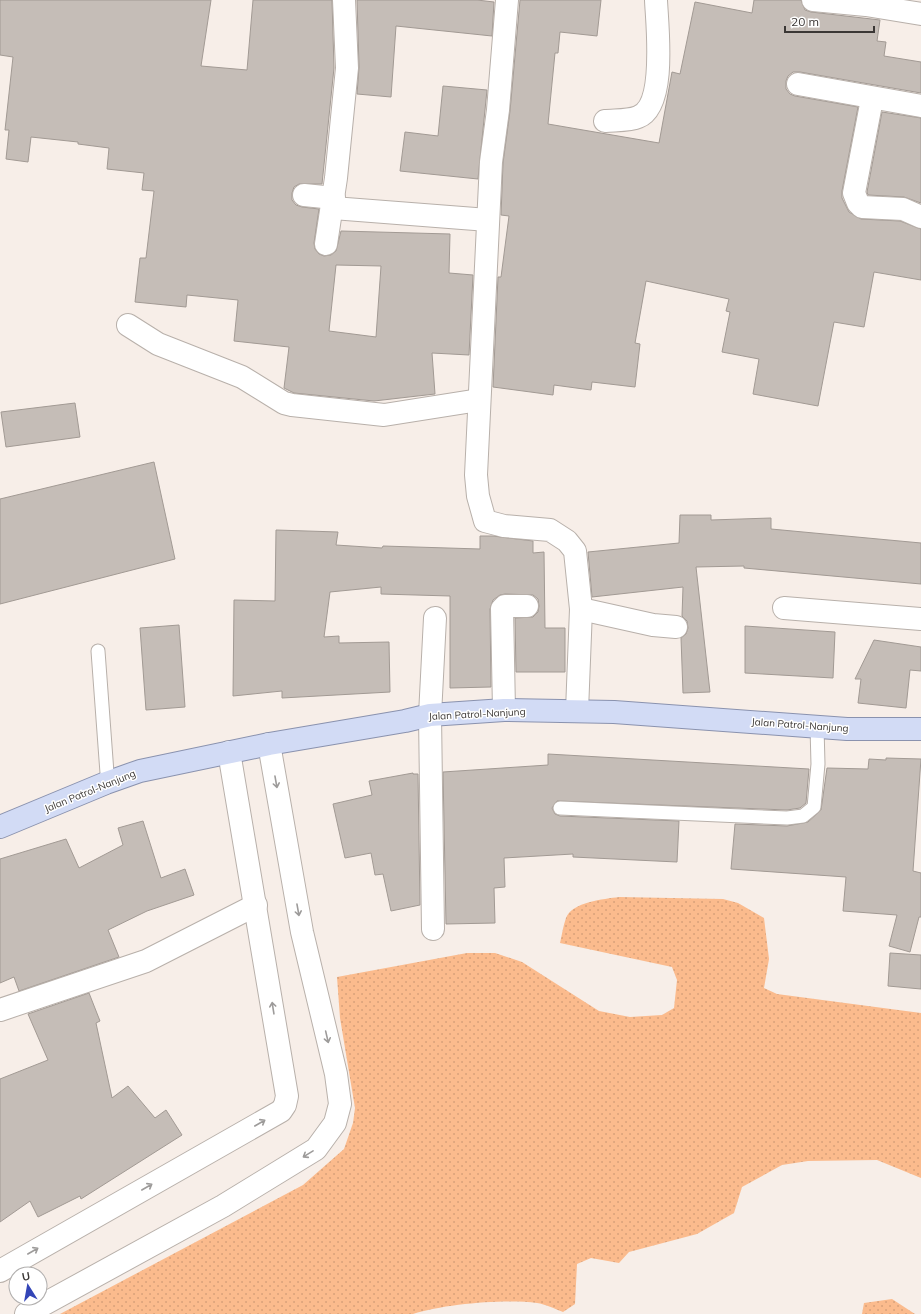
<svg xmlns="http://www.w3.org/2000/svg" width="921" height="1314" font-family="Mulish,sans-serif">
<style>
.grass{fill:url(#grass-dots)}
.building{fill:#c5bdb7;stroke:#a29a94;fill-rule:evenodd}
.lines{fill:none;stroke-linecap:round;stroke-linejoin:round}
.lane-casing{stroke:#b8b0aa;stroke-width:15}
.street-casing{stroke:#b8b0aa;stroke-width:24}
.primary-casing{stroke:#8a92ae;stroke-width:24}
.lane{stroke:#fff;stroke-width:13}
.street{stroke:#fff;stroke-width:22}
.primary{stroke:#d2dbf5;stroke-width:22}
.oneway{stroke:#9d9b9a}
.labels{text-anchor:middle;dominant-baseline:central;stroke-width:3;stroke-linejoin:round;paint-order:stroke}
.street-label{font-size:10px;fill:#3b3735;stroke:#fff}
</style>
<defs>
<pattern id="grass-dots" width="8" height="8" patternUnits="userSpaceOnUse"><rect width="8" height="8" fill="#fbbb8d"/><path d="M2 2h.1M6 6h.1" fill="none" stroke="#d8a17a" stroke-width="1.8" stroke-linecap="round"/></pattern>
</defs>
<rect width="100%" height="100%" fill="#f7eee8"/>
<g class="grass">
<path d="M619,897l104,2 15,4 26,15 5,41 -5,29 13,6 144,19v165l-44,-18 -69,1 -26,4 -40,22 -8,26 -37,21 -68,18 -10,11 -28,-5 -14,6 -2,40 -12,8c-8,-3 -18,-8 -26,-9 -33,-4 -92,1 -124,11h-353l243,-129 41,-36 9,-26 2,-15 -15,-90 -3,-41 130,-24h28l27,9 77,49 31,6 32,-2 12,-7 3,-28 -5,-13 -112,-24c2,-8 3,-17 6,-25 6,-16 38,-19 53,-21z"/>
<path d="M892,1299l23,15h-53l2,-11z"/>
</g>
<g class="building">
<path d="M0,0h211l-10,66 46,4 6,-70h79l2,68 -12,116h-23l-5,3 -2,6v7l4,5 6,2 17,2 -5,34 1,6 4,5 5,2 7,-1 5,-4 5,-20 109,3 -1,39 24,2 -4,80 -37,-2 3,41 -61,7 -80,-8 -10,-5 5,-41 -55,-6 4,-41 -51,-5 -1,12 -51,-5 5,-44h6l8,-67 -12,-1 2,-17 -37,-4 2,-21 -31,-4v-2l-47,-5 -3,25 -22,-3 3,-29h-4l8,-73 -13,-2zM336,265l45,1 -5,71 -47,-6z"/>
<path d="M357,0h120l17,2 -2,34 -96,-10 -5,71 -34,-3 2,-27z"/>
<path d="M520,0h81l-4,36 -37,-4 -2,21h-3l-7,71 111,19 13,-71 8,2 15,-72 57,11 2,-13h47l4,10 6,2 69,8 -3,21 9,1 -2,14 37,6v31l-121,-21h-7l-5,4 -2,5v8l4,5 5,2 63,11 -16,84v7l7,14 12,7 39,2 21,8v51l-47,-8 -10,55 -30,-5 -16,84 -65,-12 6,-35 -37,-7 8,-40 -4,-1 3,-12 -83,-18 -11,62 5,1 -5,43 -43,-5 -1,8 -37,-5 -1,10 -60,-8 5,-110h3l8,-61 -8,-1 2,-52 7,-52z"/>
<path d="M443,86l44,4 -9,89 -78,-8 5,-39 33,4z"/>
<path d="M882,112l39,6v85l-17,-6 -36,-2 -1,-3z"/>
<path d="M75,403l5,34 -74,10 -5,-35z"/>
<path d="M154,462l21,97 -175,45v-105z"/>
<path d="M680,515h31v5l60,-2v11l150,14v41l-177,-16v-2l-48,1 14,125 -27,1 -2,-55 5,-4 2,-6 -1,-7 -5,-5 1,-29 -91,10 -4,-45 91,-9z"/>
<path d="M276,530l62,2 -2,13 46,3 1,-2 97,3v-13h13l40,5v12l11,-1 1,76h20v44h-49l-1,-54 18,-1 5,-5 1,-6 -1,-7 -5,-4 -28,-1 -5,1 -7,5 -3,9 1,78 -41,1v-92l-69,-2v-7l-51,5 -6,45 15,-1v7l50,-1 1,50 -108,6v-7l-49,5 1,-96 41,1z"/>
<path d="M179,625l6,82 -39,3 -6,-82z"/>
<path d="M745,626l90,6 -2,46 -88,-5z"/>
<path d="M874,640l47,7v24l-11,-1 -4,38 -48,-5 3,-24h-6z"/>
<path d="M548,754l261,15 -3,34 -6,5 -13,2 -230,-9 -5,7 3,6 5,2 119,5 -2,41 -104,-5v-3l-69,4 1,29 -11,1 1,35 -49,1 -3,-152 105,-7z"/>
<path d="M886,758l35,1 -8,112 8,2v44h-2l-9,35 -21,-6 8,-31 -54,-4 3,-34 -115,-8 4,-45 52,2 21,-4 13,-12 6,-42 41,1 1,-10 17,1z"/>
<path d="M413,773v1h5l2,131 -29,6 -8,-37 -8,1 -4,-22 -26,5 -12,-54 39,-9 -3,-14z"/>
<path d="M143,821l18,57 24,-9 9,26 -47,16 -39,19 11,27 -100,34 -5,-14 -14,6v-124l66,-20 13,29 44,-23 -5,-17z"/>
<path d="M890,953l31,2v34l-33,-3z"/>
<path d="M89,993l11,28 -4,2 16,75 16,-12 27,32 11,-8 16,25 -101,64 -1,-3 -42,21 -8,-16 -30,21v-143l48,-19 -20,-46z"/>
</g>
<g class="lines">
<g class="lane-casing">
<g id="lane">
<path d="M98,651l9,122 -1,10"/>
<path d="M560,808l227,10 16,-2 11,-9 4,-43 -1,-37"/>
</g>
</g>
<g class="street-casing">
<g id="street">
<path d="M507,0l-9,110 -7,52 -15,313 2,21 7,25 19,5 46,4 17,11 8,10 6,58 -4,102"/>
<path d="M813,0l53,5 55,9"/>
<path d="M798,84l123,22"/>
<path d="M872,99l-18,94 4,10 4,4 41,2 18,8"/>
<path d="M605,121c10,-1 24,0 33,-4 29,-11 19,-92 18,-117"/>
<path d="M304,195l30,3"/>
<path d="M333,208l155,12"/>
<path d="M326,244l10,-66 11,-110 -3,-68"/>
<path d="M128,325l30,19 84,33 42,26 8,2 92,10 95,-15"/>
<path d="M784,608l137,11"/>
<path d="M581,609l72,16 23,2"/>
<path d="M504,710l-2,-101 3,-3h22"/>
<path d="M433,929l-3,-214 5,-97"/>
<path d="M0,1010l146,-49 110,-56"/>
<path d="M0,1271l281,-160 4,-6 2,-9 -58,-344"/>
<path d="M26,1314l197,-108 93,-57 19,-26 5,-19 -4,-30 -34,-142 -33,-188"/>
</g>
</g>
<g class="primary-casing">
<path id="primary" d="M0,827l106,-44 34,-12 129,-27 136,-23 25,-6 74,-5 110,2 233,17h74"/>
</g>
<use href="#lane" class="lane"/>
<use href="#street" class="street"/>
<use href="#primary" class="primary"/>
</g>
<defs><path id="oneway-shaft" d="M-6 0H5M1.5-3L5.5 0L1.5 3" fill="none" stroke-width="1.6" stroke-linecap="round" stroke-linejoin="round"/></defs>
<g class="oneway">
<use href="#oneway-shaft" transform="translate(276 782) rotate(80)"/>
<use href="#oneway-shaft" transform="translate(298 910) rotate(80)"/>
<use href="#oneway-shaft" transform="translate(273 1008) rotate(-99)"/>
<use href="#oneway-shaft" transform="translate(327 1037) rotate(77)"/>
<use href="#oneway-shaft" transform="translate(260 1123) rotate(-30)"/>
<use href="#oneway-shaft" transform="translate(308 1154) rotate(148)"/>
<use href="#oneway-shaft" transform="translate(147 1187) rotate(-30)"/>
<use href="#oneway-shaft" transform="translate(33 1251) rotate(-30)"/>
</g>
<g class="labels">
<g class="street-label">
<text transform="translate(477 714) rotate(-3)">Jalan Patrol-Nanjung</text>
<text transform="translate(800 725) rotate(4)">Jalan Patrol-Nanjung</text>
<text transform="translate(90 791) rotate(-22)">Jalan Patrol-Nanjung</text>
</g>
</g>
<g transform="translate(28 1286) rotate(349)"><circle r="19" fill="#ffffff" stroke="#b1afae"/>
<path d="M0-3L7 15L0 10L-7 15Z" fill="#3345b7"/>
<text y="-6" font-size="11" font-weight="bold" text-anchor="middle" fill="#3b3735">U</text>
</g>
<path d="M785 26v6h89v-6" fill="none" stroke="#3b3735" stroke-width="2"/>
<text x="791" y="26" font-size="12" fill="#3b3735" stroke="#ffffff" stroke-width="3" paint-order="stroke">20 m</text>
</svg>
